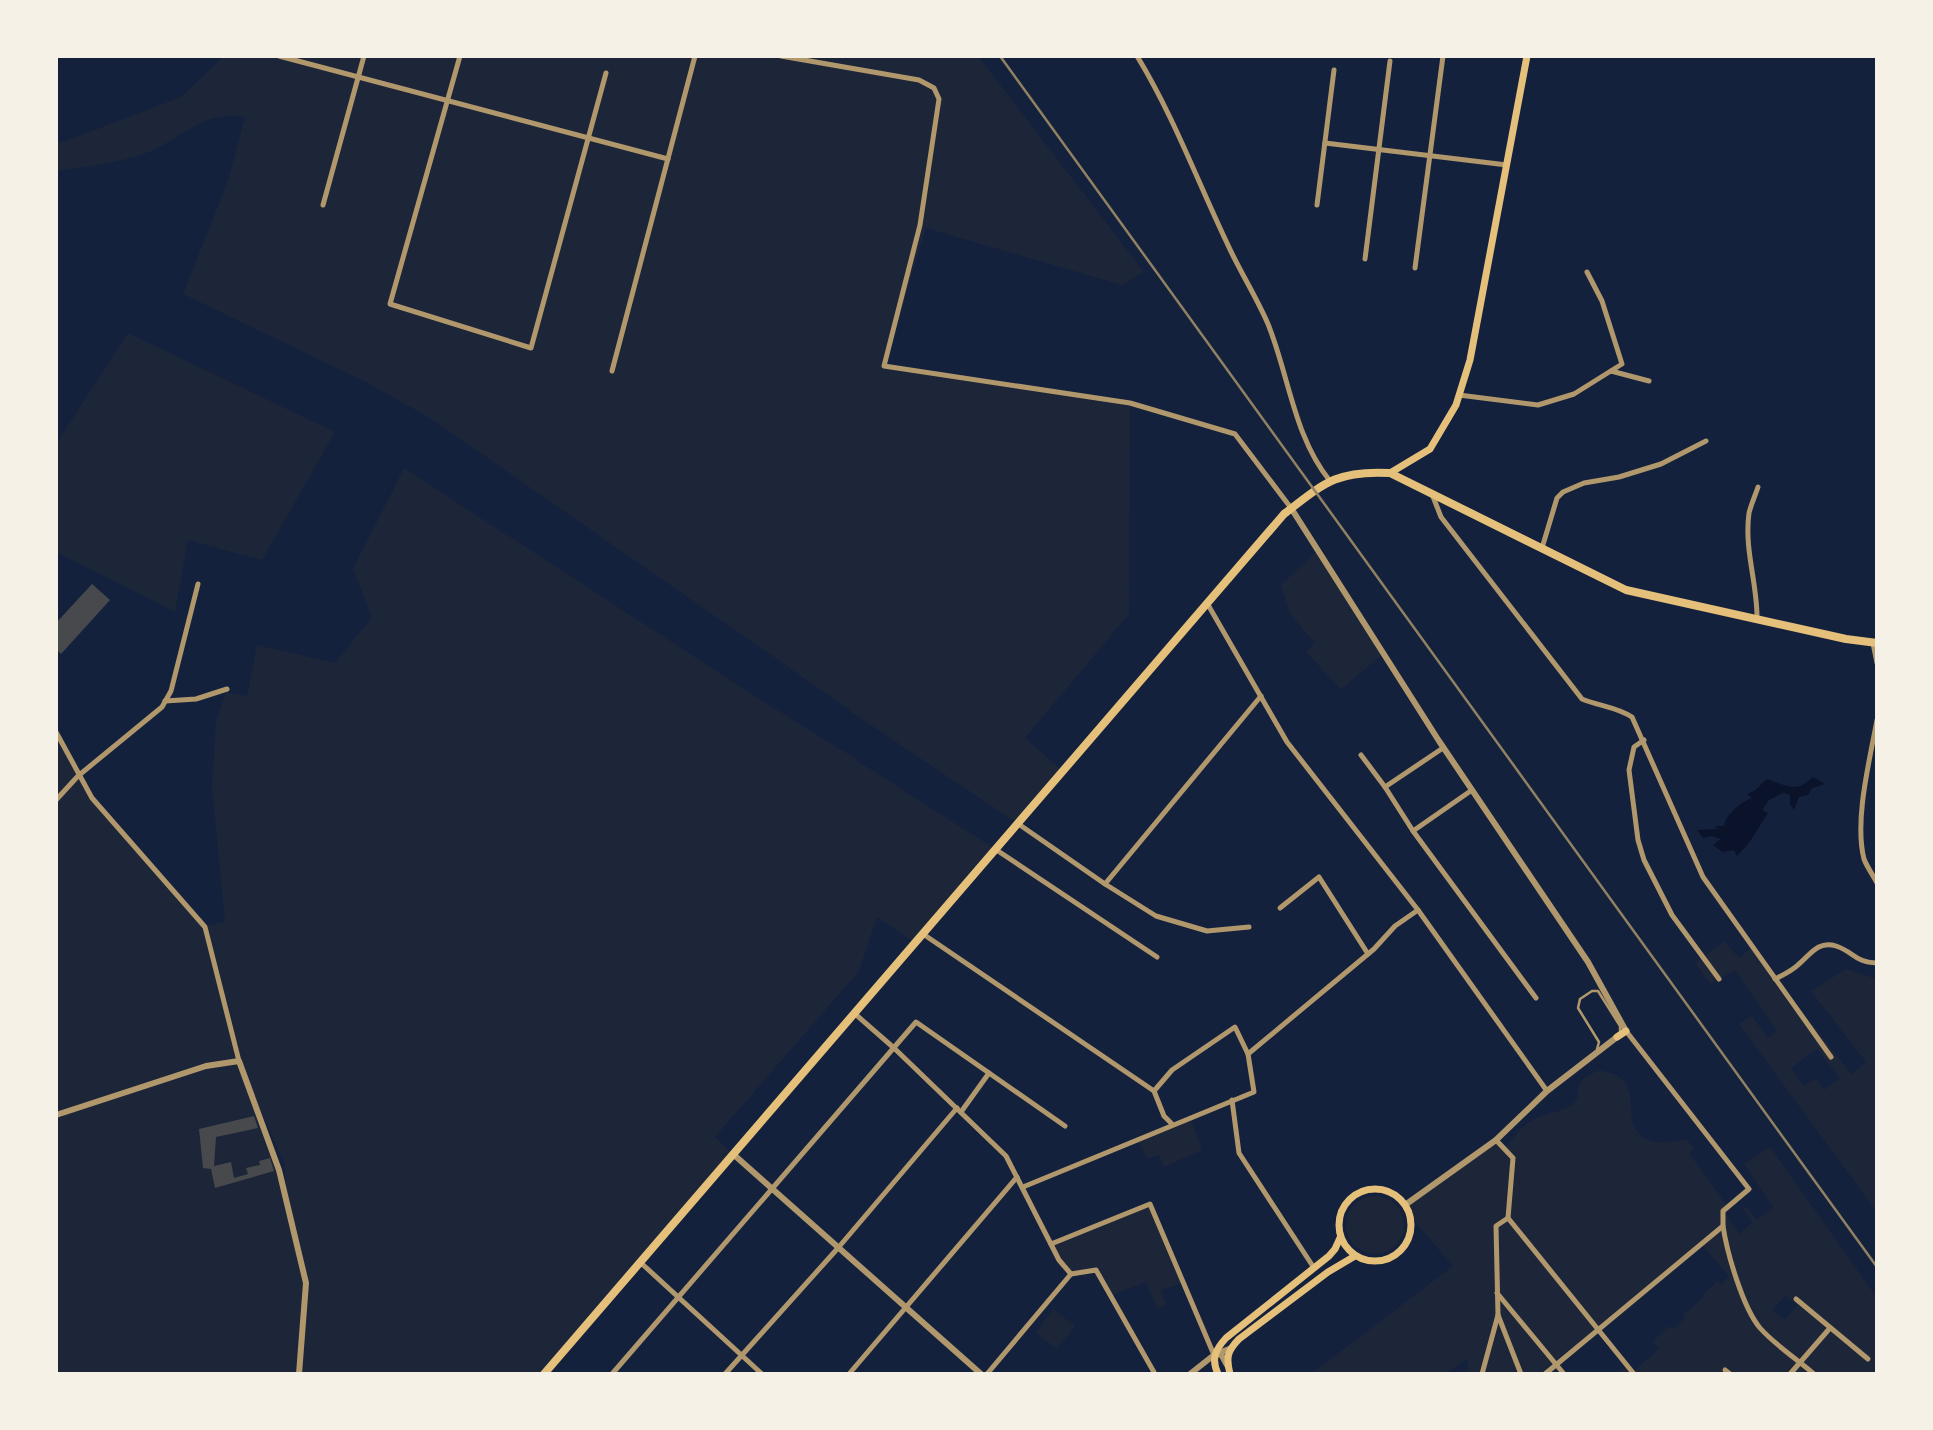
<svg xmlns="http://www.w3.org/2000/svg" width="1933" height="1430" font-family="'Open Sans',sans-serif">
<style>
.green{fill:#1d2539;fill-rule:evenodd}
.water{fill:#0b132b}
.building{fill:#48494c}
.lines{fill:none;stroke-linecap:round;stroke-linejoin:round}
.service{stroke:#b1986c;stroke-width:2.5}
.minor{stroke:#b1986c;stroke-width:5}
.tertiary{stroke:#b1986c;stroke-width:6}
.secondary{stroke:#e5c07b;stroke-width:7}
.primary{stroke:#e5c07b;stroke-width:8}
.rail{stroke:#918062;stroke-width:2.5}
</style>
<rect width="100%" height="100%" fill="#14213d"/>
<g class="green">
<path d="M224,56h754l166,216 -22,13 -196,-57 -42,138 246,37 -1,211 -104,124 38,33 -46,52 -167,-112 6,49 139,89 -80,94 -38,-26 -18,54 -144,166 18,17 -189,220h-488v-642l36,66 113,129 20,-5 -13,-136 4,-64 10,-30 21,4 10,-51 78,18 37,-46 -19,-48 51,-101 360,234 92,57 -6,-49 -420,-292 -66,-37 -181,-87 45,-113 17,-64c-44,-8 -63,23 -99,36 -28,10 -60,14 -90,18v-29l10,-1 115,-44zM245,1076l40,89v25z"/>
<path d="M128,333l207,99 -73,128 -74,-20 -13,72 -119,-60v-108z"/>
<path d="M1318,550l65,104 -42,35 -35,-37 9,-9 -25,-29 -9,-29z"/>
<path d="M1724,941l15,17 13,-11 99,127 15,-12 -55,-71 35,-22 31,10v233l-138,-188 13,-8 16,22 9,-7 -42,-61 -25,14 -15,-21zM1817,1049l23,29 -16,12 -9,-12 -11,8 -13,-18z"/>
<path d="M1600,1070c5,2 12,3 16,5 29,16 -1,56 37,66 10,3 23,-1 33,-1l9,7 -6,6 39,54 -5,4 16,23 14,-12 -11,-14 3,-2 12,14 16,-13 -29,-43 26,-17 107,151v76h-263l13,-9 5,6 4,-2 23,-20 -6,-8 16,-15 4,3 12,-11 -2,-3 21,-18 -1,-2 14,-14 4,4 8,-9 -28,-32 -156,130h-78l1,-16 -22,16h-135l142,-108 -43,-50 -5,-11 91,-65 9,9c7,-10 15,-21 26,-28 12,-8 29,-8 41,-16 14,-11 -6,-22 28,-35zM1785,1296l12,9 -12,15 -13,-9z"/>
<path d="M1190,1117l12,33 -38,17 -5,-12 -12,4 -10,-20z"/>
<circle cx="1375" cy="1225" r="29"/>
<path d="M1150,1204l34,79 -23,7 5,15 -9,3 -11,-26 -36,14 -14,-26 -25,4 -20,-30z"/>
<path d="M1053,1309l22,17 -18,23 -21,-16z"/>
</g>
<path class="water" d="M1813,777l12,7 -13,4 -4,7 -9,2 -5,13 -4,-6v-9l-7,-2 -14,7 -7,10 6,3 -19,30 -12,13 -3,-6 -11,2 -10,-7 8,-6 -10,-3 -8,2 -6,-8 21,-1 -3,-3h9c2,-12 17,-24 28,-28l-5,-4 7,-3 13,-12c19,6 29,15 46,-2z"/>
<g class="building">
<path d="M92,584l18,16 -49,54 -5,-5v-26z"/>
<path d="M254,1116l4,12 -42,9 -2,29 17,-4 3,16 14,-4 -2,-6 14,-3 -1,-4 11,-3 4,13 -59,17 -4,-19 -8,-1 -4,-39z"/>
</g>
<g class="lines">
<path class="service" d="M1597,1049l2,-7 -21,-34 2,-9 12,-8h6l22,35v5"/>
<g class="minor">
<path d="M279,56l389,103"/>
<path d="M460,56l-70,248 141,44 75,-275"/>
<path d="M781,56l138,24 15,8 5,11 -19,126 -36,141 246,37 105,31 56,74"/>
<path d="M1137,56c36,59 60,124 90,187 12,27 29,53 41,81 21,52 26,113 62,157"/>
<path d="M1325,143l182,22"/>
<path d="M323,205l41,-149"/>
<path d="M1317,205l17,-135"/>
<path d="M1365,259l25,-198"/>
<path d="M1415,268l28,-212"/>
<path d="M612,371l83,-315"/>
<path d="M1611,371l38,10"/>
<path d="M1459,395l79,10 36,-11 48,-30 -20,-63 -15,-29"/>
<path d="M1432,494l9,23 141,182c17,7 35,8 50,18l71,160 128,180"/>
<path d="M1542,548l15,-50 6,-6 21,-9 35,-6 42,-13 45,-23"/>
<path d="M1207,603l80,139 131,168"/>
<path d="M1757,617c0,-35 -13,-68 -8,-104 2,-8 6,-17 9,-26"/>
<path d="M1873,643l4,20"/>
<path d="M165,701l31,-2 31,-10"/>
<path d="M1877,720c-7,39 -23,100 -13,139 3,8 9,16 13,24"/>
<path d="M56,732l36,66 113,129 34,134"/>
<path d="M1644,740l-10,7 -5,23 9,70 6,20 28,55 47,64"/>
<path d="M1443,748l-58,39 28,44 59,-41"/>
<path d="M1361,755l24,32"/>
<path d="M56,800l22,-24 84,-69 9,-16 27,-107"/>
<path d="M1017,823l88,61 156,-188"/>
<path d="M1413,831l123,167"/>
<path d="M995,849l162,108"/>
<path d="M1105,884l51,32 51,15 42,-4"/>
<path d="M1280,908l39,-31 49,77"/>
<path d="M923,934l231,157"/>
<path d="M1775,979c8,-4 17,-8 24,-15 11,-9 19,-24 37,-18 18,6 18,16 41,17"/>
<path d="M854,1013l40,35 112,108 53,104 12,14 25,-4 59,104"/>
<path d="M1248,1054l126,-105 21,-23 23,-16 129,181"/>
<path d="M1232,1100l7,53 75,115"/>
<path d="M961,1112l28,-39"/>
<path d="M1496,1140l17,18 -5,60 126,156"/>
<path d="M1023,1187l231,-95 -6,-38 -13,-27 -63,43 -18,21 10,25 8,8"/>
<path d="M1508,1218l-12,8 2,89 23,59"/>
<path d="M1723,1226c4,27 20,82 37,102 15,17 37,31 54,46"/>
<path d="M1051,1244l99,-40 64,151"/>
<path d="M640,1262l122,112"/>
<path d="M1497,1293l67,81"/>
<path d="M1796,1299l72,60"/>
<path d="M1725,1370l5,4"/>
<path d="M612,1374l304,-352 149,104"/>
<path d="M725,1374l113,-126 119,-140"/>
<path d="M849,1374l168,-197"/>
<path d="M987,1374l84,-100"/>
<path d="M1482,1374l16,-59"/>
<path d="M1545,1374l178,-148v-15l26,-22 -123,-158"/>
<path d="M1790,1374l40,-46"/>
</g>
<g class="tertiary">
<path d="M1291,508l148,233 149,221 38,69"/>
<path d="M56,1115l150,-49 33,-5 40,109 27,113 -7,91"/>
<path d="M733,1154l248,220"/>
<path d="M1405,1205l91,-65 51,-49 70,-54"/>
<path d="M1227,1365l-6,-11 -7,1 15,-6"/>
<path d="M1190,1374l24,-19"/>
</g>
<g class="secondary">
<path d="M1390,473l40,-24 26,-44 14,-45 57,-304"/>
<path d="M1617,1037l9,-6"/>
<circle cx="1375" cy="1225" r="36"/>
<path d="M1218,1374c-7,-15 -3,-24 8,-36l103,-82 6,-7 5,-11"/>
<path d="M1230,1374c-4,-16 -3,-23 9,-35l89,-67 27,-16"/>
</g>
<path class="primary" d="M544,1374l740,-860c40,-31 53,-44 106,-41l236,117 220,49 31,4"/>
<path class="rail" d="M1000,56l877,1211"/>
</g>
<rect width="1933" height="1430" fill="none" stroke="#f6f1e7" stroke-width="116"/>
</svg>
